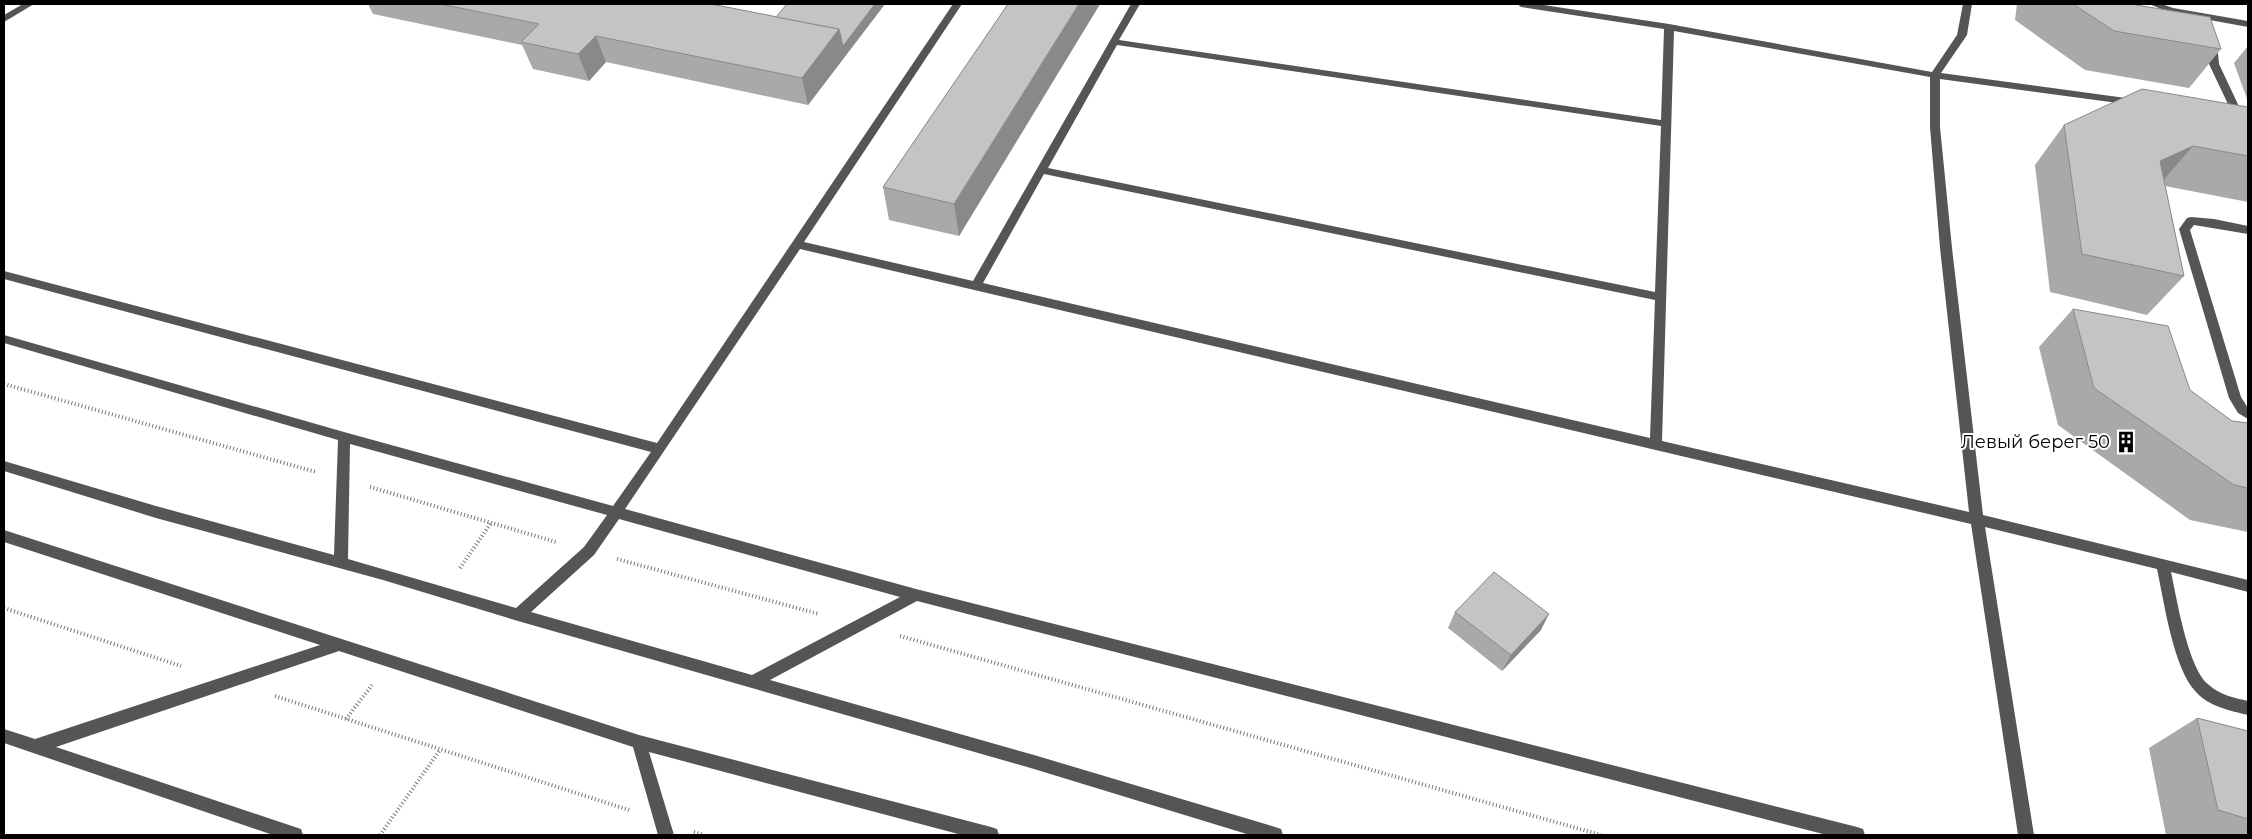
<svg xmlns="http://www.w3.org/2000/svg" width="2252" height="839" font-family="Montserrat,sans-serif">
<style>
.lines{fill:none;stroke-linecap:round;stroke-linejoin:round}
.path{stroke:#777;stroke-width:4;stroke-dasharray:1 2.5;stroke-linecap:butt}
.minor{fill:#555;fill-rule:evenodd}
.wall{fill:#a9a9a9}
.shaded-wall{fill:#898989}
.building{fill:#c4c4c4;stroke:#898989}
.labels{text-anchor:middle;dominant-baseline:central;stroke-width:4;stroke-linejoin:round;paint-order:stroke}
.poi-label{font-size:18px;fill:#000;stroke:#fff;text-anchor:end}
</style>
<rect width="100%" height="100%" fill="#fff"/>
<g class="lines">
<g class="path">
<path d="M4,384l312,88"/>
<path d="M370,487l186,55"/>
<path d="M617,559l202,55"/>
<path d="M460,568l31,-45"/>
<path d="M4,608l177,58"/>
<path d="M900,636l701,199"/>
<path d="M275,696l354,114"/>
<path d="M346,719l26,-34"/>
<path d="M694,832l10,3"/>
<path d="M380,835l60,-85"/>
</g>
<g class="minor">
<path d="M23,4h11l-30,18v-7z"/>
<path d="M953,4h9l-158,238 169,39 158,-277h9l-21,36 542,80 3,-91 -143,-22 -4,-3h20l132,20 263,48 25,-37 6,-31h9l-5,31 -26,38 192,26 5,3 -5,3 -193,-26v48l12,121 31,267 265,65v12l-77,-20c6,27 17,97 38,113 11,10 26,13 39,16v14c-17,-4 -40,-9 -52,-23 -23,-24 -32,-91 -39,-123l-172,-42 49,308h-16l-47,-311 -1171,-275 -175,260 291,80 941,238 6,2 2,6h-38l-910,-234 -147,79 264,75 241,72 6,2 2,6h-33l-216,-66 -516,-148 -135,-41 -227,-62 -152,-47v-10l152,45 178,49 4,-115 -334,-97v-8l340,97 269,74 38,-54 -647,-173v-8l653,172zM1674,31l256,46v50l10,121 29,264 -307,-71zM1117,45l544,81 -6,166 -607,-124zM1044,174l611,126 -5,138 -667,-155zM350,444l257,71 -23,32 -68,61 -168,-49zM619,519l281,78 -148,78 -221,-63 63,-57z"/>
<path d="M2149,4h13l11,4 75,13v6l-77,-14z"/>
<path d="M2212,39l5,3 2,22 24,51 5,1v6l-13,-3 -26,-55 -2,-22z"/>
<path d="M2191,217l23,2 34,7v8l-54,-9 -4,5 51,167 7,11v11l-10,-6 -9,-15 -50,-169 8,-11z"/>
<path d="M4,530l635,205 352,92 6,2 2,6h-37l-313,-83 25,83h-16l-25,-88 -294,-96 -283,96 239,80 6,2 2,6h-30l-269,-92v-14l31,10 285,-94 -316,-103z"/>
</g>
</g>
<g class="wall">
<path d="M368,4h343l65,13 109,-13 -77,101 -202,-43 -17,19 -56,-12 -11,-24 -149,-31z"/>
<path d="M1008,4h92l-141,232 -70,-16 -6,-33z"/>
<path d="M2017,4h118l86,45 -32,39 -104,-18 -70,-50z"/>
<path d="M2248,46v53h-1l-13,-36z"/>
<path d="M2248,107v95l-83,-16 19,90 -37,39 -97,-23 -15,-127 29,-40z"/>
<path d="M2073,309l159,112 16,2v109l-58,-12 -132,-95 -19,-78z"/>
<path d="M1455,612l86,18 -39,41 -54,-43z"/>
<path d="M2197,718l51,13v104h-82l-17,-87z"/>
</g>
<g class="shaded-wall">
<path d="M875,4h10l-77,101 -6,-27 37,-49z"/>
<path d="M1079,4h21l-141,232 -5,-32z"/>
<path d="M596,36l10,26 -17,19 -11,-27z"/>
<path d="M2193,146l-34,39 1,-24z"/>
<path d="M1549,614l-8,16 -39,41 9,-16z"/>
</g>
<g class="building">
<path d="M440,4h271l128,25 -37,49 -206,-42 -18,18 -57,-12 18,-18z"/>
<path d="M787,4h88l-32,42 -4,-17 -63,-12z"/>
<path d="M1008,4h71l-125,200 -71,-17z"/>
<path d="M2073,4h62l1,1 74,12 11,32 -107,-18z"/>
<path d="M2142,89l106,18v49l-55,-10 -33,15 24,115 -102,-22 -18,-129z"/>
<path d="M2073,309l95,17 22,64 42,31 16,2v65l-14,-3 -140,-97z"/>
<path d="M1494,572l55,42 -38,41 -56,-43z"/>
<path d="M2197,718l51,13v88l-30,-9z"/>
</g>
<defs>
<g id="building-bare" transform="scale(1.725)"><path d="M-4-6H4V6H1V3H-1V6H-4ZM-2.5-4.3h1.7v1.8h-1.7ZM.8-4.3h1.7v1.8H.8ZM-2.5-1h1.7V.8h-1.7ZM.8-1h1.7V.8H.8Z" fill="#000" stroke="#fff" stroke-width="2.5" paint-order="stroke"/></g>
</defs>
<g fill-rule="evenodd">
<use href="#building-bare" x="2126" y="442"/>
</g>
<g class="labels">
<g class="poi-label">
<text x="2110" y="442">Левый берег 50</text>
</g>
</g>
<rect width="2252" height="839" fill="none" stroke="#000000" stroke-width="10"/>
</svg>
